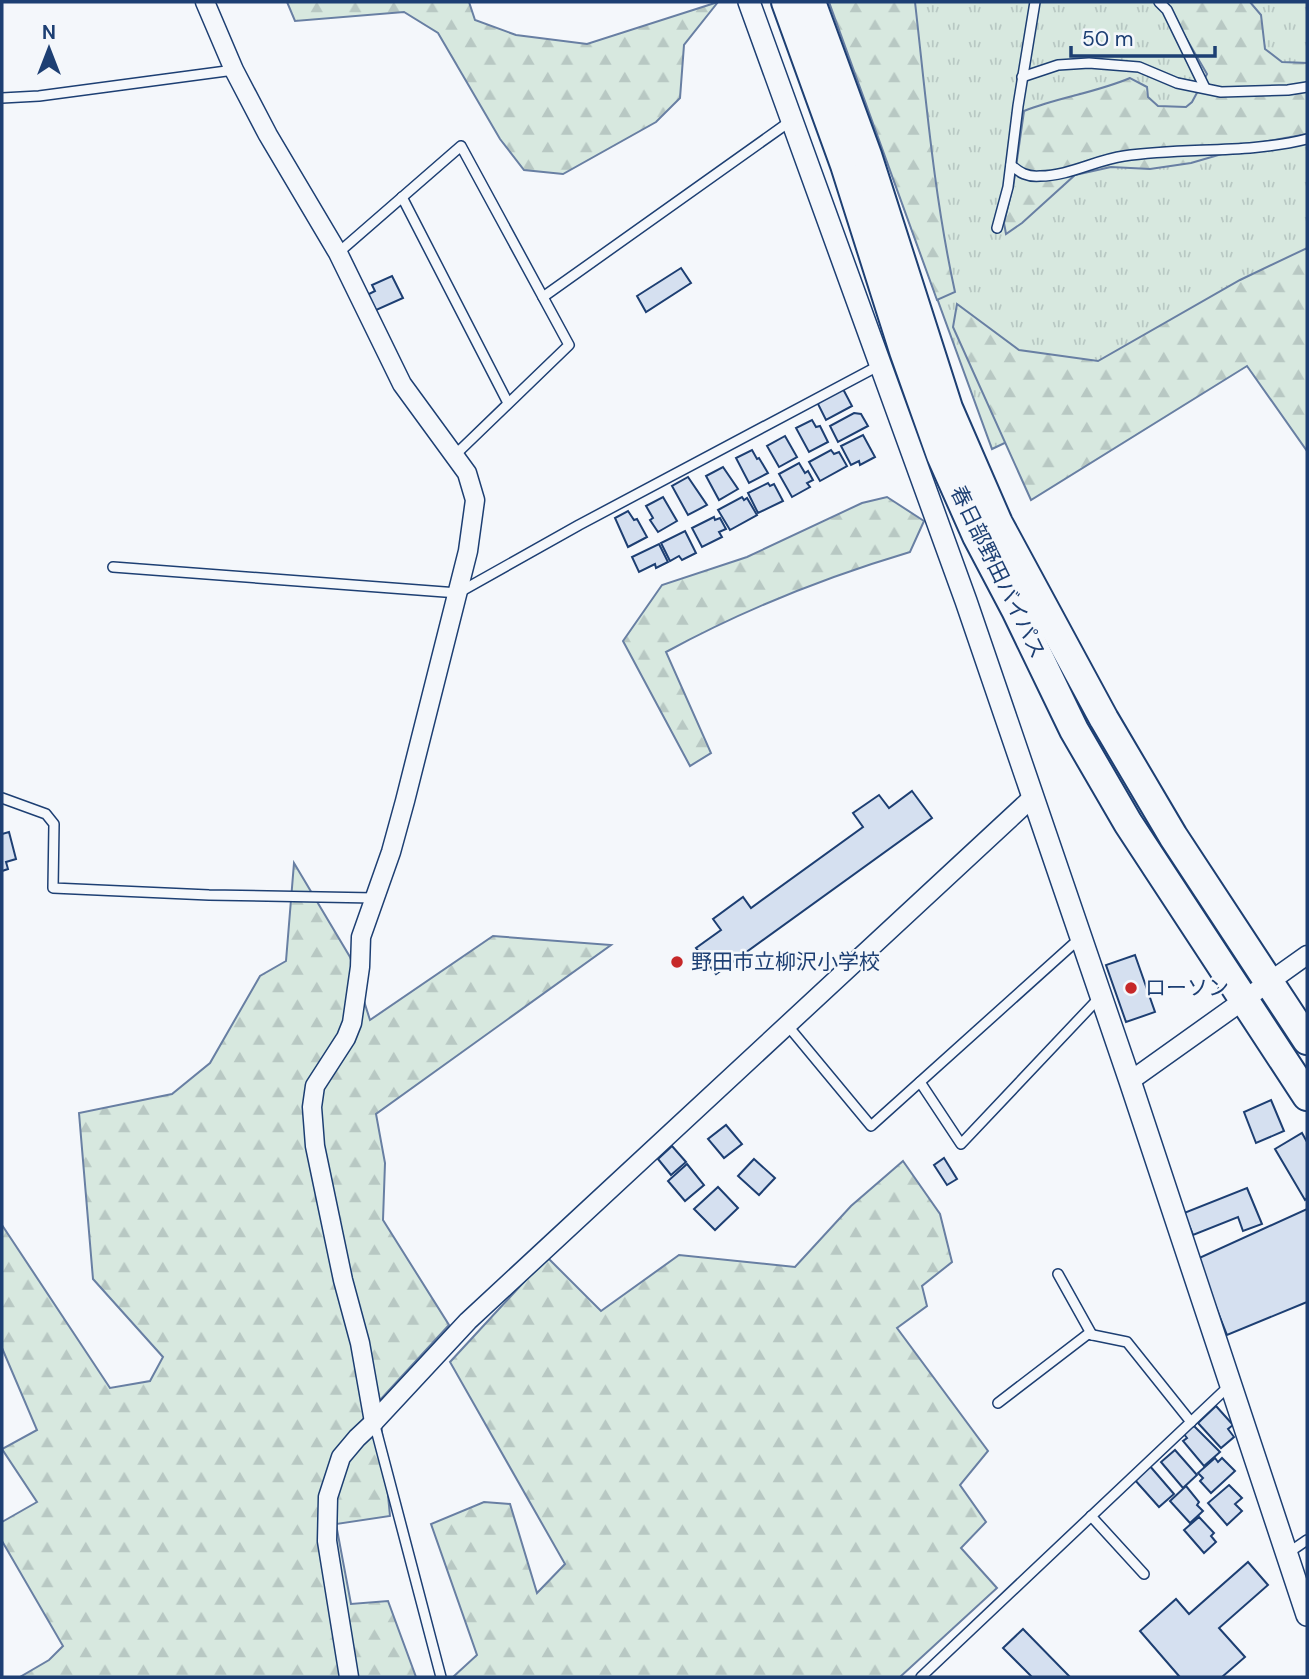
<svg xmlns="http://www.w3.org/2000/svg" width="1309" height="1679" font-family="'DM Sans','Noto Sans JP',sans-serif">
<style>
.grass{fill:url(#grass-tufts);stroke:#687fa3;stroke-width:2}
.forest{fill:url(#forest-firs);stroke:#687fa3;stroke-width:2}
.building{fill:#d5e0f0;stroke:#1d3f73;stroke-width:2}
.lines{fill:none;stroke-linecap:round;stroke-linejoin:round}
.service-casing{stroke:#1d3f73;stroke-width:12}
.minor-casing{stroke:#1d3f73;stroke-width:21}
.tertiary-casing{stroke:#1d3f73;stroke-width:24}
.trunk-casing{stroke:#1d3f73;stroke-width:32}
.service{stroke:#f4f7fb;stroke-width:9}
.minor{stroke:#f4f7fb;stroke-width:18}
.tertiary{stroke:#f4f7fb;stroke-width:21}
.trunk{stroke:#f4f7fb;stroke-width:28}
.poi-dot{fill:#c62828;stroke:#f4f7fb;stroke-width:2.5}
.labels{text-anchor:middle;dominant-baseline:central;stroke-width:5;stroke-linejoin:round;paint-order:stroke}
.street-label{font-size:21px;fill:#1d3f73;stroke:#f4f7fb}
.poi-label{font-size:21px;fill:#1d3f73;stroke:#f4f7fb;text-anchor:start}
</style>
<defs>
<pattern id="grass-tufts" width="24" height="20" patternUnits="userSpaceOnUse" patternTransform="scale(1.75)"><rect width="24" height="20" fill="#d7e8df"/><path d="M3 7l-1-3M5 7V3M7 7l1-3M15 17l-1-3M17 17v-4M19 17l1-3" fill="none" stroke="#b8c8c3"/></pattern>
<pattern id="forest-firs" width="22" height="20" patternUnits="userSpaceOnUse" patternTransform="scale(1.75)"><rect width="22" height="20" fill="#d7e8df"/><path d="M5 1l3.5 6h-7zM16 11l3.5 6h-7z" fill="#b8c8c3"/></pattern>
</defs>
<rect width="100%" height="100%" fill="#f4f7fb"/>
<path class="grass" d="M829,2h478v296l-315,151z"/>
<g class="forest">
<path d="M287,2h182l6,18 41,15 71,9 131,-42 -34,43 -4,53 -24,24 -93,52 -39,-4 -24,-31 -62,-106 -34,-21 -109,9z"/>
<path d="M829,2h86c11,97 19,194 40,290l-18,8z"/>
<path d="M1165,2h85l11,13 4,34 17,13 25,1v71l-44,8 -72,21 -41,6 -39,-2 -36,8 -53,48 -16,11 -2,-11 10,-42 10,-70c35,-14 71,-18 106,-33l17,9 1,10 10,9 28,1 6,-5 15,-28z"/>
<path d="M1307,248v203l-60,-85 -216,134 -78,-173 4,-23 62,46 79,11 142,-81z"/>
<path d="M887,497l37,24 -14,31c-84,25 -167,58 -244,100l45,101 -21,13 -67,-125 39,-56 85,-28 115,-54z"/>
<path d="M294,863l56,94 20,63 123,-84 118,9 -235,169 9,49 -2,57 66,105 -70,76 11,115 -54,8 15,80 37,-3 28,76h-396l29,-17 14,-14 -61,-105v-19l35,-20 -35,-53 35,-19 -35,-82v-123l108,163 40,-7 13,-24 -70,-78 -14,-166 93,-19 38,-31 50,-87 26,-15z"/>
<path d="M903,1161l37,53 12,48 -30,24 5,20 -30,22 91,123 -28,34 26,37 -25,26 36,40 -97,89h-447l24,-22 -46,-131 53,-22 26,2 27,89 28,-29 -115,-202 97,-105 54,54 78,-56 116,12 56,-61z"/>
</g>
<g class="building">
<path d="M681,268l10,15 -45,29 -9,-16z"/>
<path d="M392,276l11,22 -29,13 -7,-16 8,-4 -3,-6z"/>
<path d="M843,389l9,17 -26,14 -9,-18z"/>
<path d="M854,413l7,1 7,12 -30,16 -8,-16z"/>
<path d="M812,420l4,7 4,-1 8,16 -19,10 -13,-24z"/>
<path d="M863,435l12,22 -15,8 -1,-4 -8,4 -10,-19z"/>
<path d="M785,436l12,21 -18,10 -12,-21z"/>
<path d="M752,450l5,9 2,-1 9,15 -19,10 -13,-25z"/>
<path d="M831,450l3,4 5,-2 8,14 -27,15 -11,-19z"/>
<path d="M799,463l6,10 3,-2 5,9 -6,3 3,4 -18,10 -13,-23z"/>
<path d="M723,467l15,22 -19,11 -13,-24z"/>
<path d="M688,477l19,28 -19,10 -16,-29z"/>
<path d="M768,483l2,3 4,-2 9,17 -25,12 -10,-20z"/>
<path d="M663,497l14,24 -19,11 -8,-12 3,-2 -7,-12z"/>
<path d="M742,497l2,3 3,-2 10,17 -27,15 -12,-20z"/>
<path d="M628,511l6,9 3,-1 10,18 -19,10 -13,-29z"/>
<path d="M714,517l1,3 5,-2 6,11 -7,3 3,5 -20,10 -10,-19z"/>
<path d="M685,531l11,22 -14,7 -3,-4 -9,5 -9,-18z"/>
<path d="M659,544l9,18 -12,6 -1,-4 -16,8 -7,-15z"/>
<path d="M912,791l20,27 -216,156 -20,-26 25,-18 -8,-11 30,-22 8,11 112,-81 -10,-14 26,-18 10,13z"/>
<path d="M9,832l7,27 -10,3 2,7 -6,2v-37z"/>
<path d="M1135,955l20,57 -29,10 -20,-57z"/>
<path d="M1271,1100l13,31 -28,12 -12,-31z"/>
<path d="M726,1125l16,19 -18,14 -16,-19z"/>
<path d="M1302,1133l5,9v56l-2,2 -30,-51z"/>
<path d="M672,1146l14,16 -15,13 -13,-16z"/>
<path d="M944,1158l13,21 -10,6 -13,-20z"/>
<path d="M754,1159l21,19 -16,17 -21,-19z"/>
<path d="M687,1164l17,21 -19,16 -17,-20z"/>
<path d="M718,1187l20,21 -23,22 -21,-21z"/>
<path d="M1247,1188l15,36 -19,7 -5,-14 -45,18 -9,-22z"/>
<path d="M1307,1209v93l-80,33 -30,-76z"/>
<path d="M1216,1406l17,19 -5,4 6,8 -13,11 -23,-25z"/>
<path d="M1193,1425l27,27 -16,14 -21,-25 4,-3 -4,-5z"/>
<path d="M1175,1450l22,25 -14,13 -22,-26z"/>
<path d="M1215,1458l3,4 4,-4 13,13 -24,22 -11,-12 3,-3 -5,-5z"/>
<path d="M1149,1465l25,29 -15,13 -25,-28z"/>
<path d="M1229,1485l13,13 -7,6 7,7 -15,14 -19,-22z"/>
<path d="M1186,1486l13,16 -2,3 6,6 -13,12 -20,-22z"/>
<path d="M1199,1517l15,16 -3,3 5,6 -12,11 -20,-23z"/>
<path d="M1248,1562l20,23 -49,43 26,29 -23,20h-45l2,-1 -39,-45 36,-32 13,15z"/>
<path d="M1023,1629l47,48h-38l-29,-29z"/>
</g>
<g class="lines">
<g class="service-casing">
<g id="service">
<path d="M1159,2l8,8 38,78"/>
<path d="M1022,77l36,-12 31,-2 50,4 38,16 44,9 67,-2 19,-3"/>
<path d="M2,98l37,-2 195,-26"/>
<path d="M1011,165c9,8 16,12 29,11 29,0 55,-16 84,-20 61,-9 123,-2 183,-17"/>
<path d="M402,197l106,206"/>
<path d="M997,228l11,-41 10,-81 17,-104"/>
<path d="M338,253l123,-107 108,199 -115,111"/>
<path d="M543,297l249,-177"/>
<path d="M113,567l345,26 121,-68 301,-160"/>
<path d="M2,798l44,16 8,10 -1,64 156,7 165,3"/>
<path d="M788,1026l83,100 209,-188"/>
<path d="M920,1082l41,62 138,-146"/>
<path d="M1058,1274l34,61"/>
<path d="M998,1403l90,-69 39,8 64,80"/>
<path d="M374,1422l67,255"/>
<path d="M1091,1516l53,58"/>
<path d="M1288,1553l19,-13"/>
<path d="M921,1677l309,-292"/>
</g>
</g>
<g class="minor-casing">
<g id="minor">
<path d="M205,2l29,68 34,65 70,118 64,131 65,89 8,27 -7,51 -63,250 -14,51 -30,85 -1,30 -8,56 -6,15 -31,48 -3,21 3,39 28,134 17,63 14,79"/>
<path d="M1130,1081l177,-126"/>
<path d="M349,1677l-22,-136 1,-44 13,-40 16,-19 17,-16 94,-101 565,-524"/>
</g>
</g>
<g class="tertiary-casing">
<path id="tertiary" d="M749,2l217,599 164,480 177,534"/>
</g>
<g class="trunk-casing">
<g id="trunk">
<path d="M786,2l59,163 59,186 37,104 36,81 39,74 58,120 54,93 179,273"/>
<path d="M811,2l56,153 81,253 50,115 106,196 69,117 134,204"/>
</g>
</g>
<use href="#service" class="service"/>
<use href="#minor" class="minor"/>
<use href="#tertiary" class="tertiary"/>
<use href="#trunk" class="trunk"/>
</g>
<g class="poi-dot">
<circle cx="677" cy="962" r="7"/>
<circle cx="1131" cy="988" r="7"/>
</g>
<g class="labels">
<g class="street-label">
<text transform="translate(998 572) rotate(64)">春日部野田バイパス</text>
</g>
<g class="poi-label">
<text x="691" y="962">野田市立柳沢小学校</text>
<text x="1145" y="988">ローソン</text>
</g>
</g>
<rect width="1309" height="1679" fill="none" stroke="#1d3f73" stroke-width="7"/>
<g transform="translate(49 49)" stroke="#f4f7fb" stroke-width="5" paint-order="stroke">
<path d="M0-5L12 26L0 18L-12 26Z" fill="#1d3f73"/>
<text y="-10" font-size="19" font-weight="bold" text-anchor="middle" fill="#1d3f73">N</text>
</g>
<path d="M1071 46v10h144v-10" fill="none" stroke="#1d3f73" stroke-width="3.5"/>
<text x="1082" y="46" font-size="21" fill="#1d3f73" stroke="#f4f7fb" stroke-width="5" paint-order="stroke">50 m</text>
</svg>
